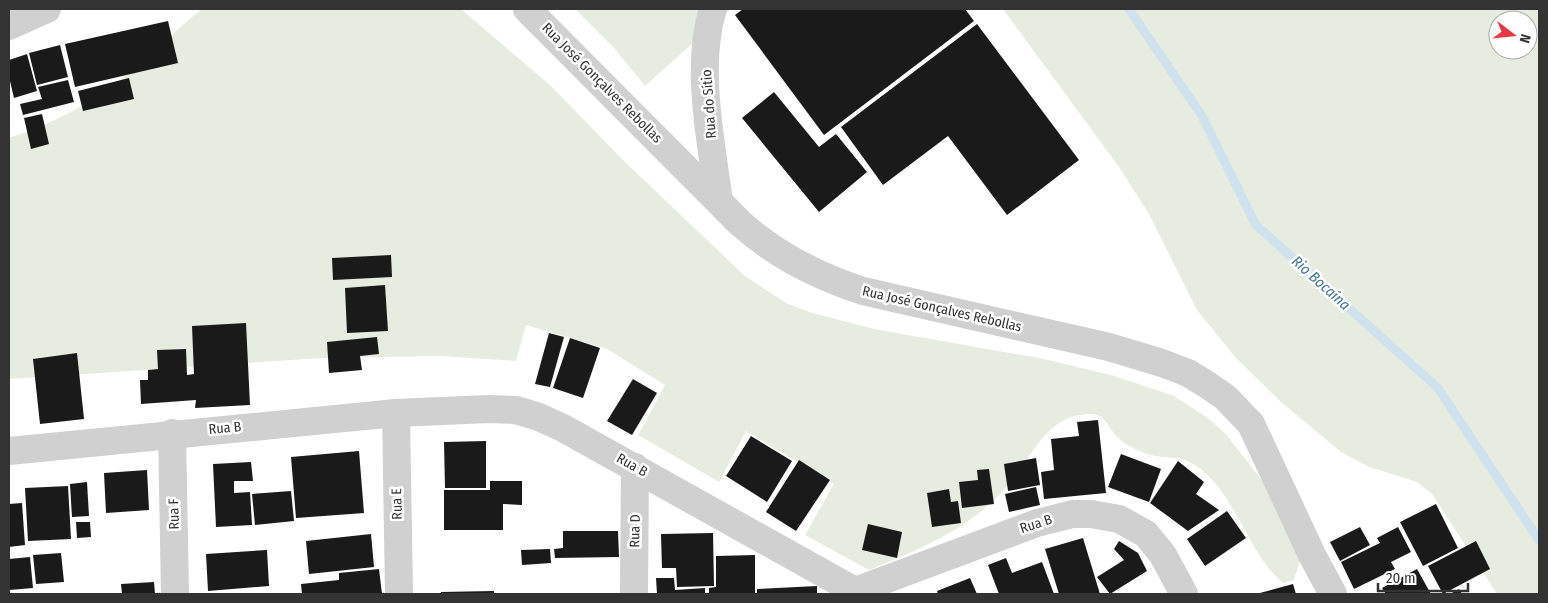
<svg xmlns="http://www.w3.org/2000/svg" width="1548" height="603" font-family="'Fira Sans Condensed',sans-serif">
<style>
.green{fill:#e6ecdf;fill-rule:evenodd}
.lines{fill:none;stroke-linecap:round;stroke-linejoin:round}
.stream{stroke:#cfe2ee;stroke-width:9}
.building{fill:#1a1a1a}
.minor{stroke:#d0d0d0;stroke-width:28}
.labels{text-anchor:middle;dominant-baseline:central;stroke-width:5;stroke-linejoin:round;paint-order:stroke}
.street-label{font-size:14px;fill:#333;stroke:#fff}
.water-label{font-size:15px;font-style:italic;fill:#3f7597;stroke:#fff}
</style>
<rect width="100%" height="100%" fill="#fff"/>
<g class="green">
<path d="M202,9h259l90,77 74,76 120,114 41,27 23,9 65,17 170,30 67,16 63,21 34,22 18,16 44,57 30,70 -6,19 -11,3c-34,-28 -45,-83 -81,-113 -23,-19 -38,-8 -60,-18 -10,-4 -19,-9 -26,-16 -7,-8 -11,-21 -24,-22 -42,-1 -57,36 -78,64 -10,12 -22,25 -35,35 -33,26 -71,41 -110,57l-64,-35 29,-51 -88,-53 -27,51 -81,-47 27,-50 -58,-36 -81,-24 -10,36 -76,-5 -119,2 -312,21v-241c43,-14 82,-34 118,-63 26,-21 49,-46 75,-66z"/>
<path d="M575,9h156l-86,77 -31,-38z"/>
<path d="M1003,9h536v585h-42l-65,-100 -15,-12 -48,-15 -28,-15 -59,-49 -47,-46 -38,-47 -48,-96 -30,-47zM1498,20h30v30h-30z"/>
</g>
<g class="lines">
<path class="stream" d="M1129,9l73,107 54,109 182,163 101,152"/>
</g>
<g class="building">
<path d="M743,9h222l9,12 -150,114 -89,-120z"/>
<path d="M168,21l10,42 -103,24 -10,-43z"/>
<path d="M977,24l102,136 -72,55 -59,-79 -65,49 -42,-58z"/>
<path d="M60,45l8,32 -31,8 -8,-32z"/>
<path d="M27,54l10,37 -23,7 -5,-21v-17z"/>
<path d="M129,78l5,21 -51,12 -5,-20z"/>
<path d="M68,80l6,22 -51,13 -3,-11 22,-5 -4,-12z"/>
<path d="M774,92l45,55 17,-13 31,38 -48,40 -77,-94z"/>
<path d="M42,114l7,30 -18,5 -7,-31z"/>
<path d="M391,255l1,22 -59,3 -1,-22z"/>
<path d="M385,285l3,46 -41,2 -2,-45z"/>
<path d="M246,323l4,82 -55,3 1,-8 -55,4 -1,-24h8v-10l10,-1 -1,-19 29,-1 1,26 7,-1 -2,-48z"/>
<path d="M549,333l15,4 -14,50 -15,-3z"/>
<path d="M377,337l2,17 -19,2 2,14 -33,3 -2,-31z"/>
<path d="M570,338l30,10 -17,50 -30,-10z"/>
<path d="M77,353l7,66 -44,5 -7,-65z"/>
<path d="M633,379l24,14 -25,42 -25,-14z"/>
<path d="M1098,420l8,73 -62,6 -3,-27 13,-2 -3,-31 28,-3 -2,-14z"/>
<path d="M751,436l41,25 -25,41 -41,-26z"/>
<path d="M486,441v47h-41l-1,-46z"/>
<path d="M359,451l5,62 -68,5 -5,-61z"/>
<path d="M1121,454l40,15 -12,33 -41,-15z"/>
<path d="M1036,458l4,27 -32,6 -4,-27z"/>
<path d="M799,460l31,20 -34,51 -30,-19z"/>
<path d="M1178,461l26,21 -8,12 23,16 -31,21 -38,-28z"/>
<path d="M251,462l2,19h-19v12l16,-1 2,33 -36,2 -3,-63z"/>
<path d="M989,469l5,35 -32,4 -3,-26 19,-2 -1,-10z"/>
<path d="M147,470l2,40 -43,3 -2,-40z"/>
<path d="M490,481h32v24l-19,-1v26h-59v-40h46z"/>
<path d="M87,482l2,34 -17,1 -2,-33z"/>
<path d="M68,486l3,53 -43,2 -3,-53z"/>
<path d="M1036,487l4,18 -31,7 -4,-18z"/>
<path d="M949,489l2,13 7,-1 3,22 -29,4 -5,-34z"/>
<path d="M291,491l3,30 -39,4 -3,-31z"/>
<path d="M22,503l3,42 -16,2v-43z"/>
<path d="M1436,504l22,44 -35,18 -23,-44z"/>
<path d="M1227,511l19,27 -41,28 -18,-27z"/>
<path d="M76,522h14l1,15 -14,1z"/>
<path d="M868,524l34,8 -5,26 -35,-8z"/>
<path d="M1360,527l10,18 -30,16 -10,-19z"/>
<path d="M1398,527l13,25 -20,10 4,7 -41,20 -13,-27 39,-19 -3,-5z"/>
<path d="M563,531h55l1,26 -64,1 -1,-9 9,-1z"/>
<path d="M713,533l1,53 -37,1 -1,-19h-14l-1,-34z"/>
<path d="M371,534l3,33 -65,7 -3,-33z"/>
<path d="M1083,538l17,56h-41l-14,-45z"/>
<path d="M1119,541l19,12 9,18 -37,23 -13,-17 27,-17 -10,-11z"/>
<path d="M1476,541l14,28 -47,25 -15,-28z"/>
<path d="M550,549l1,14 -29,2 -1,-15z"/>
<path d="M267,550l2,36 -61,5 -2,-37z"/>
<path d="M61,553l3,29 -28,2 -3,-29z"/>
<path d="M755,555v39h-46v-6l7,-1v-31z"/>
<path d="M30,557l3,31 -24,2v-31z"/>
<path d="M1006,558l6,15 30,-11 12,32h-55l-11,-29z"/>
<path d="M379,569l3,25h-80l-1,-10 38,-4v-7z"/>
<path d="M1417,569l14,25h-45l-4,-6z"/>
<path d="M656,578h18l1,12 30,-2v6h-48z"/>
<path d="M970,578l7,16h-39l-1,-3z"/>
<path d="M154,582l1,12h-33l-1,-10z"/>
<path d="M1293,584l3,10h-40z"/>
<path d="M817,586v8h-60v-5z"/>
<path d="M1459,589l3,5h-12z"/>
<path d="M494,591v3h-53v-2z"/>
</g>
<g class="lines">
<g class="minor">
<path d="M527,9l212,213c36,33 78,54 124,69l246,56 53,16 26,10 18,11 19,13 26,27 62,133 20,37"/>
<path d="M713,9c-18,56 -2,133 6,192"/>
<path d="M9,26l38,-17"/>
<path d="M396,413l3,181"/>
<path d="M172,433l3,161"/>
<path d="M9,451l387,-38 93,-4 27,1 23,7 24,11 292,163 182,-68 36,-9h18l28,5 27,15 17,21 21,39"/>
<path d="M634,594l1,-127"/>
</g>
</g>
<g class="labels">
<g class="street-label">
<text transform="translate(602 83) rotate(45)">Rua José Gonçalves Rebollas</text>
<text transform="translate(709 104) rotate(-94)">Rua do Sítio</text>
<text transform="translate(942 309) rotate(13)">Rua José Gonçalves Rebollas</text>
<text transform="translate(225 428) rotate(-5)">Rua B</text>
<text transform="translate(632 465) rotate(29)">Rua B</text>
<text transform="translate(397 504) rotate(-91)">Rua E</text>
<text transform="translate(174 514) rotate(-91)">Rua F</text>
<text transform="translate(1036 524) rotate(-18)">Rua B</text>
<text transform="translate(635 531) rotate(-89)">Rua D</text>
</g>
<g class="water-label">
<text transform="translate(1321 283) rotate(42)">Rio Bocaína</text>
</g>
</g>
<rect width="1548" height="603" fill="none" stroke="#333333" stroke-width="20"/>
<g transform="translate(1513 35) rotate(106)"><circle r="24" fill="#ffffff" stroke="#adadad"/>
<path d="M0-4L9 19L0 12L-9 19Z" fill="#e63946"/>
<text y="-8" font-size="14" font-weight="bold" text-anchor="middle" fill="#333333">N</text>
</g>
<path d="M1378 583v8h90v-8" fill="none" stroke="#333333" stroke-width="2.5"/>
<text x="1386" y="583" font-size="15" fill="#333333" stroke="#ffffff" stroke-width="4" paint-order="stroke">20 m</text>
</svg>
